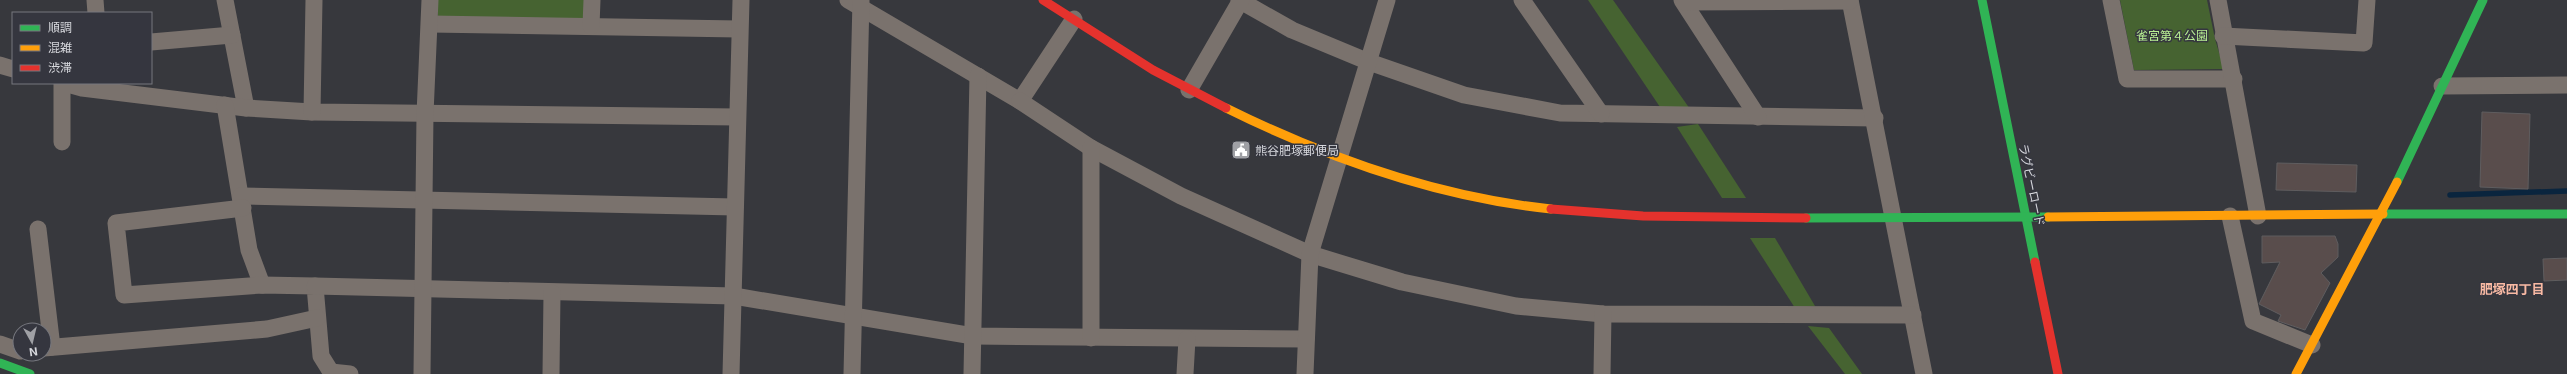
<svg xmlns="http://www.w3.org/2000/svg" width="2567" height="374" font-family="Inter,'Noto Sans JP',sans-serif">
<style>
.green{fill:#466331}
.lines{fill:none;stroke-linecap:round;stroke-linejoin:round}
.stream{stroke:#0a253e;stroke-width:5.5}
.building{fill:#594d4c;stroke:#5f5d5f}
.street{stroke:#7a726d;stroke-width:17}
.fast{stroke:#30b455;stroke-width:9}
.slow{stroke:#ff9f0a;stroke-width:9}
.jam{stroke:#e5322d;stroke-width:9}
.labels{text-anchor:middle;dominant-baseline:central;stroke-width:3;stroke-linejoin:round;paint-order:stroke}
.park-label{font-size:12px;fill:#b8ef93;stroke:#35363f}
.poi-label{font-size:12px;fill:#d7d8dd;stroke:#35363f;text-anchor:start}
.street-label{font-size:12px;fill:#d7d8dd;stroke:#35363f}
.neighbourhood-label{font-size:13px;font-weight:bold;fill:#f8b9a3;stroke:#35363f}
</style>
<rect width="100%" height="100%" fill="#37383d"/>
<g class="green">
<path d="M438,0h146v19l-146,-2z"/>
<path d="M1588,0h25l77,109 -28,1z"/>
<path d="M2120,0h87l8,39 9,30 -90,1z"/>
<path d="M1698,124l48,74h-24l-45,-71z"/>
<path d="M1750,238h25l40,68 -20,2z"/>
<path d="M1808,326l21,2 33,46h-17z"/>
</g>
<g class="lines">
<path class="stream" d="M2450,195l117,-4"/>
</g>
<g class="building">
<path d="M2482,112l48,2 -2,75 -48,-2z"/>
<path d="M2277,163l80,2 -1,27 -80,-2z"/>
<path d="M2262,236h73l3,8v13l-17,16 9,10 -25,47 -27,-9 3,-6 -22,-11 21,-42 -18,1z"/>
<path d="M2567,258v22l-23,1 -1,-22z"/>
</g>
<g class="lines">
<g class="street">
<path d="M95,0l1,13"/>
<path d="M225,0l21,108"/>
<path d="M848,0l172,101 54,-82"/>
<path d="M1239,0l53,30 77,32 95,33 96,18 315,5"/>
<path d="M1522,0l79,114"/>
<path d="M1682,0l76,117"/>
<path d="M1850,0l74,374"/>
<path d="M2111,0l16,79h107"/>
<path d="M2218,0l40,216"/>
<path d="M1684,2l166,-1"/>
<path d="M430,24l309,5"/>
<path d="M591,26l1,-26"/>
<path d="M2223,36l141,7 3,-43"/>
<path d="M151,42l81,-7"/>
<path d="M0,65l13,4"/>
<path d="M64,83l18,5 164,20 66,4 425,5"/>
<path d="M2442,86l125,-1"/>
<path d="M1189,90l52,-90"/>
<path d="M1020,101l71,47 90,48 129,58 92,28 114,24 87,8 310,1"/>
<path d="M225,105l24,145 13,35"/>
<path d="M312,112l2,-112"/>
<path d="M62,142v-59"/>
<path d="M241,196l494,11"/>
<path d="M243,208l-127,15 8,72 138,-10 53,1 6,70 10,16 19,2"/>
<path d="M2230,216l23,105 59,24"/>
<path d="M38,229l14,118"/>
<path d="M315,286l419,10 239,40 333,3"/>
<path d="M1091,338v-190"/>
<path d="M0,344l20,7"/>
<path d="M44,348l223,-19 50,-11"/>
<path d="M422,374l3,-260 5,-114"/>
<path d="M551,374l1,-81"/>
<path d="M731,374l10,-374"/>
<path d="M852,374l9,-374"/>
<path d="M972,374l6,-298"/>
<path d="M1185,374l2,-35"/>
<path d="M1305,374l5,-120 77,-254"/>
<path d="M1602,374l1,-60"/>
</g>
<g class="fast">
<path d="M1982,0l53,262"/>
<path d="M2397,182l86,-182"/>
<path d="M2383,214h184"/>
<path d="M1806,218l242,-1"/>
<path d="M0,363l30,11"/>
</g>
<g class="slow">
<path d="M1226,108c103,51 210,89 325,101"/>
<path d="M2048,217l335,-3"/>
<path d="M2296,374l101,-192"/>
</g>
<g class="jam">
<path d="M1043,0l110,70 73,38"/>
<path d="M1551,209l92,7 163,2"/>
<path d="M2035,262l23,112"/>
</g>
</g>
<defs>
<g id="civic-square" transform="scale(1)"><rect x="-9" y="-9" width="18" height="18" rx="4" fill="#9fa0a5" stroke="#35363f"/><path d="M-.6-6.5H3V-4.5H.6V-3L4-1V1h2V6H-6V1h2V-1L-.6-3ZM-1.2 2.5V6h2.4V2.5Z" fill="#fff"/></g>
</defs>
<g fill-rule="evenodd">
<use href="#civic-square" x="1241" y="150"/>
</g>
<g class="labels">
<g class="park-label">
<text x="2172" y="35">雀宮第４公園</text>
</g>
<g class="poi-label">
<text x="1255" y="150">熊谷肥塚郵便局</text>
</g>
<g class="street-label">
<text transform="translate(2032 185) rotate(78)">ラグビーロード</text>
</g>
<g class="neighbourhood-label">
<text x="2512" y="289">肥塚四丁目</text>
</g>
</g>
<rect x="12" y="12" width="140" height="72" fill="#35363f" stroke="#76777e"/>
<rect x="20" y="25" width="20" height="6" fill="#30b455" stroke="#76777e"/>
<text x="48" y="32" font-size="12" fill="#d7d8dd">順調</text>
<rect x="20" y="45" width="20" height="6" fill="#ff9f0a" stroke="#76777e"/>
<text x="48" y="52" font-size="12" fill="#d7d8dd">混雑</text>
<rect x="20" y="65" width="20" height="6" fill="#e5322d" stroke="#76777e"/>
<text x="48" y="72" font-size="12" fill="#d7d8dd">渋滞</text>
<g transform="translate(32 342) rotate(172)"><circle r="19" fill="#35363f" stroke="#76777e"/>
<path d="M0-3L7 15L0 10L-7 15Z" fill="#9fa0a5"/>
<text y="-6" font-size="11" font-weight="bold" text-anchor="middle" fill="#d7d8dd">N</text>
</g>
</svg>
